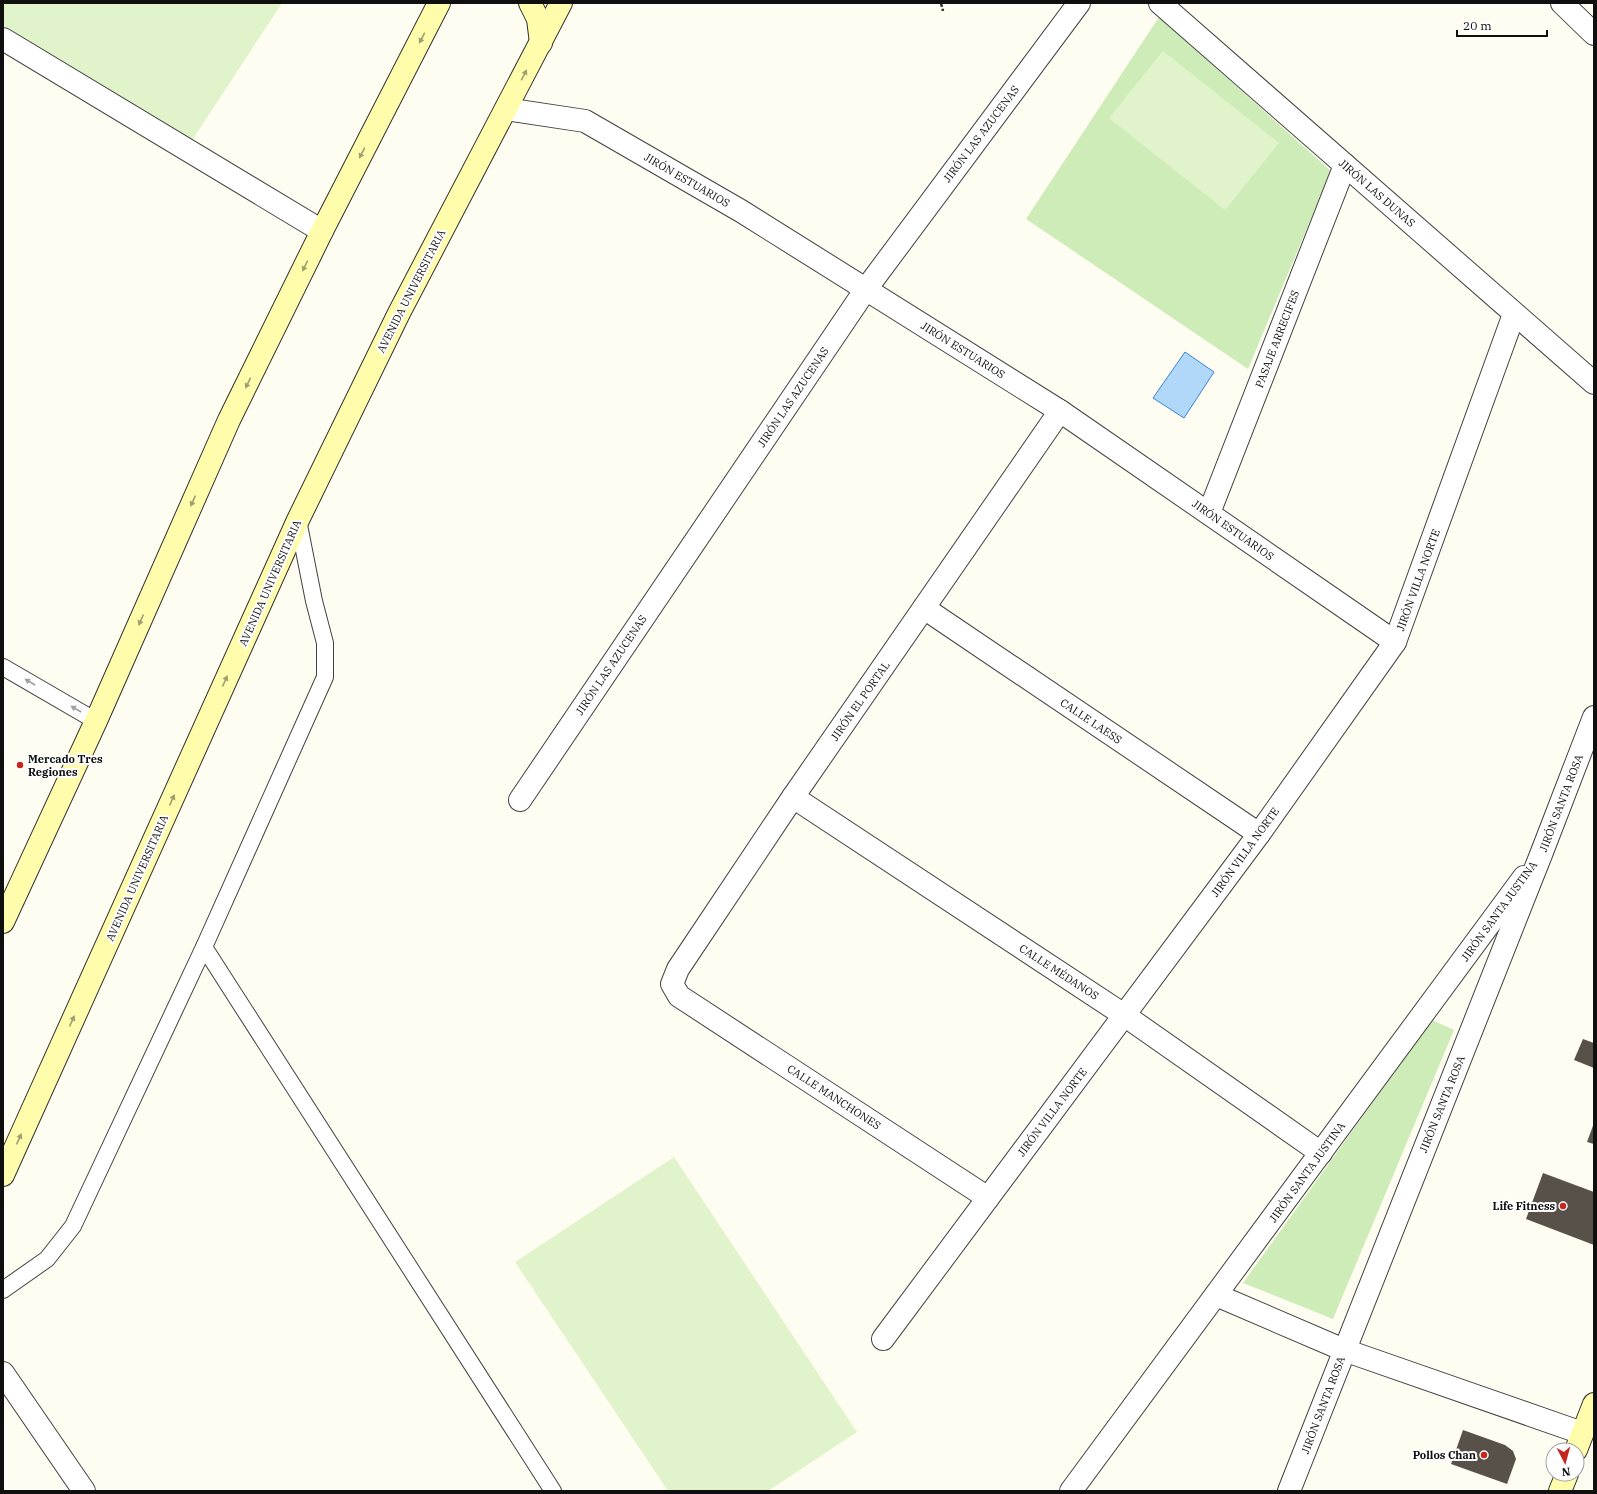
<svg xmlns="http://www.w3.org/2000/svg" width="1597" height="1494" font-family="'IBM Plex Serif',serif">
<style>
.green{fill:#ceecb8}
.pitch{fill:#e1f3ca}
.water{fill:#b2d8f9;stroke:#3586d4}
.building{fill:#58514a}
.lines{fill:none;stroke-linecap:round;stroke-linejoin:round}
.service-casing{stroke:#424242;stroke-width:18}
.minor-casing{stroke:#424242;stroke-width:24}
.secondary-casing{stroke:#313131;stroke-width:24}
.path{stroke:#313131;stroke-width:2.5;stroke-dasharray:4 2;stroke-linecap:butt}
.service{stroke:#fff;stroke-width:16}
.minor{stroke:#fff;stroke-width:22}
.secondary{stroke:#fffdac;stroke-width:22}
.oneway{fill:#9f9e6d}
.oneway2{fill:#9f9f9f}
.poi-dot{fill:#c7261f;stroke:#fff;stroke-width:1.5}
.labels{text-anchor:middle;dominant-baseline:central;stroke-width:4;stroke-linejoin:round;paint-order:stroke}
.street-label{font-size:11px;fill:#0f0f0f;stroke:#fff}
.poi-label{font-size:11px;font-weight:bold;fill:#0f0f0f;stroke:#fff;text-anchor:end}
</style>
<rect width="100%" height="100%" fill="#fffdf1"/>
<g class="green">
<path d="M1159,17l172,154 -83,198 -222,-150z"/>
<path d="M1432,1020l22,10 -121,289 -90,-36z"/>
</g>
<g class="pitch">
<path d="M3,3h279l-93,142 -186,-120z"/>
<path d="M1163,51l116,92 -54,67 -116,-92z"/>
<path d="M674,1157l183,275 -89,59h-100l-153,-229z"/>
</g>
<path class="water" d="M1185,352l29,20 -30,46 -31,-20z"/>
<g class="building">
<path d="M1583,1039l11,4v25l-20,-8z"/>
<path d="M1594,1123v21l-7,-2z"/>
<path d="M1543,1173l51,19v53l-68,-26z"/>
<path d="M1463,1430l42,15 8,6 3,8 -9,25 -56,-20z"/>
</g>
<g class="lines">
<g class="service-casing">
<g id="service">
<path d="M3,667l93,54"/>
<path d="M204,947l349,544"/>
<path d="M3,1290l44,-31 26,-33 131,-279 121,-270v-34l-11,-42 -16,-81"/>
</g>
</g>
<g class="minor-casing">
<g id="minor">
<path d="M1160,3l434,380"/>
<path d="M1562,3l32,31"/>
<path d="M3,39l319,192"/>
<path d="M506,109l79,12 156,90 319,200 335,231"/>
<path d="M1209,513l136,-348"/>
<path d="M924,608l335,226"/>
<path d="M793,797l331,218 197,138"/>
<path d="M520,800l346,-511 213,-286"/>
<path d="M988,1198l-309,-202 -7,-12 6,-15 115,-172 267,-386"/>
<path d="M1216,1295l128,55 238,83"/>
<path d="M883,1339l376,-505 136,-192 119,-328"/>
<path d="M3,1373l81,118"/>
<path d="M1071,1491l453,-614"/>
<path d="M1289,1491l253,-639 52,-135"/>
</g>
</g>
<g class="secondary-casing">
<g id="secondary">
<path d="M530,3l8,16 3,24"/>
<path d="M3,922l93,-201 133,-301 93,-189 117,-228"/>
<path d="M3,1175l295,-655 101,-207 162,-310"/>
<path d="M1576,1450l18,-46"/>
<path d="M1560,1491l7,-17"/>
</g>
</g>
<path class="path" d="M941,3l2,8"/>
<use href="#service" class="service"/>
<use href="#minor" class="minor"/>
<use href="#secondary" class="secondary"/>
</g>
<defs><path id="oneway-solid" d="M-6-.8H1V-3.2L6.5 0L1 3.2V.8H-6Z"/></defs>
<g class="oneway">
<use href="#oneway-solid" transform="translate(422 38) rotate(117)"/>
<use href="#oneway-solid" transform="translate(524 75) rotate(-63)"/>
<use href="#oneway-solid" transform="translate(362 153) rotate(117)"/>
<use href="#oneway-solid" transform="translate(305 266) rotate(116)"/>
<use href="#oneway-solid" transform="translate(248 383) rotate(116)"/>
<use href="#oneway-solid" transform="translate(193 501) rotate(114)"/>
<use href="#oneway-solid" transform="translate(141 620) rotate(114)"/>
<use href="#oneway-solid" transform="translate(225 681) rotate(-66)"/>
<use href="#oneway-solid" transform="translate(172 800) rotate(-66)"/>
<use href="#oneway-solid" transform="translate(72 1021) rotate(-66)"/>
<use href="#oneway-solid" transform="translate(19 1139) rotate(-66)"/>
</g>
<g class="oneway2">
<use href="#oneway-solid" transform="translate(30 682) rotate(-150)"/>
<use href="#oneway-solid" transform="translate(76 709) rotate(-150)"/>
</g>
<g class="poi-dot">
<circle cx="20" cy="765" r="4"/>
<circle cx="1563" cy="1206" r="4"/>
<circle cx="1484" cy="1455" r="4"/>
</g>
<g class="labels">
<g class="street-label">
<text transform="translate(981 134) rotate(-53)">JIRÓN LAS AZUCENAS</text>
<text transform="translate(687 180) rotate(30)">JIRÓN ESTUARIOS</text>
<text transform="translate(1377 193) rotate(41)">JIRÓN LAS DUNAS</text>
<text transform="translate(411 291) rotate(-63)">AVENIDA UNIVERSITARIA</text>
<text transform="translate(1277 339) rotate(-69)">PASAJE ARRECIFES</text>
<text transform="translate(963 350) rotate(32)">JIRÓN ESTUARIOS</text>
<text transform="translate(793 397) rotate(-56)">JIRÓN LAS AZUCENAS</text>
<text transform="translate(1233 530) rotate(35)">JIRÓN ESTUARIOS</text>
<text transform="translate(1418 580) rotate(-70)">JIRÓN VILLA NORTE</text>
<text transform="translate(270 583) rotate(-66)">AVENIDA UNIVERSITARIA</text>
<text transform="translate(611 665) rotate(-56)">JIRÓN LAS AZUCENAS</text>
<text transform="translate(860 701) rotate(-55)">JIRÓN EL PORTAL</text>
<text transform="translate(1091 721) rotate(34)">CALLE LAESS</text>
<text transform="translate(1561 803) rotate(-69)">JIRÓN SANTA ROSA</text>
<text transform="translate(1245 852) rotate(-54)">JIRÓN VILLA NORTE</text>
<text transform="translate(137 878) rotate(-66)">AVENIDA UNIVERSITARIA</text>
<text transform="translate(1499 911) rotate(-54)">JIRÓN SANTA JUSTINA</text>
<text transform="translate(1059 972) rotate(33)">CALLE MÉDANOS</text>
<text transform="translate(834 1097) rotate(33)">CALLE MANCHONES</text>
<text transform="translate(1442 1104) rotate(-68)">JIRÓN SANTA ROSA</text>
<text transform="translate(1052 1112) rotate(-53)">JIRÓN VILLA NORTE</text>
<text transform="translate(1307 1172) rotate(-54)">JIRÓN SANTA JUSTINA</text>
<text transform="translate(1323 1405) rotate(-69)">JIRÓN SANTA ROSA</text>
</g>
<g class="poi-label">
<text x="28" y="759" text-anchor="start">Mercado Tres<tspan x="28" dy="13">Regiones</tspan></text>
<text x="1555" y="1206">Life Fitness</text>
<text x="1476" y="1455">Pollos Chan</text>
</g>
</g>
<rect width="1597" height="1494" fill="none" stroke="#0f0f0f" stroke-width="8"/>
<g transform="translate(1565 1462) rotate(174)"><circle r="19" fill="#ffffff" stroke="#9f9f9f"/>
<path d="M0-3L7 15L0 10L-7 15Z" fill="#c7261f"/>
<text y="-6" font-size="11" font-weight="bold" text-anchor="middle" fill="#0f0f0f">N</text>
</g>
<path d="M1457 30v6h90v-6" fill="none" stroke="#0f0f0f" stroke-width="2"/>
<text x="1463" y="30" font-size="12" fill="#0f0f0f" stroke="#ffffff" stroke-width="3" paint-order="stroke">20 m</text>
</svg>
